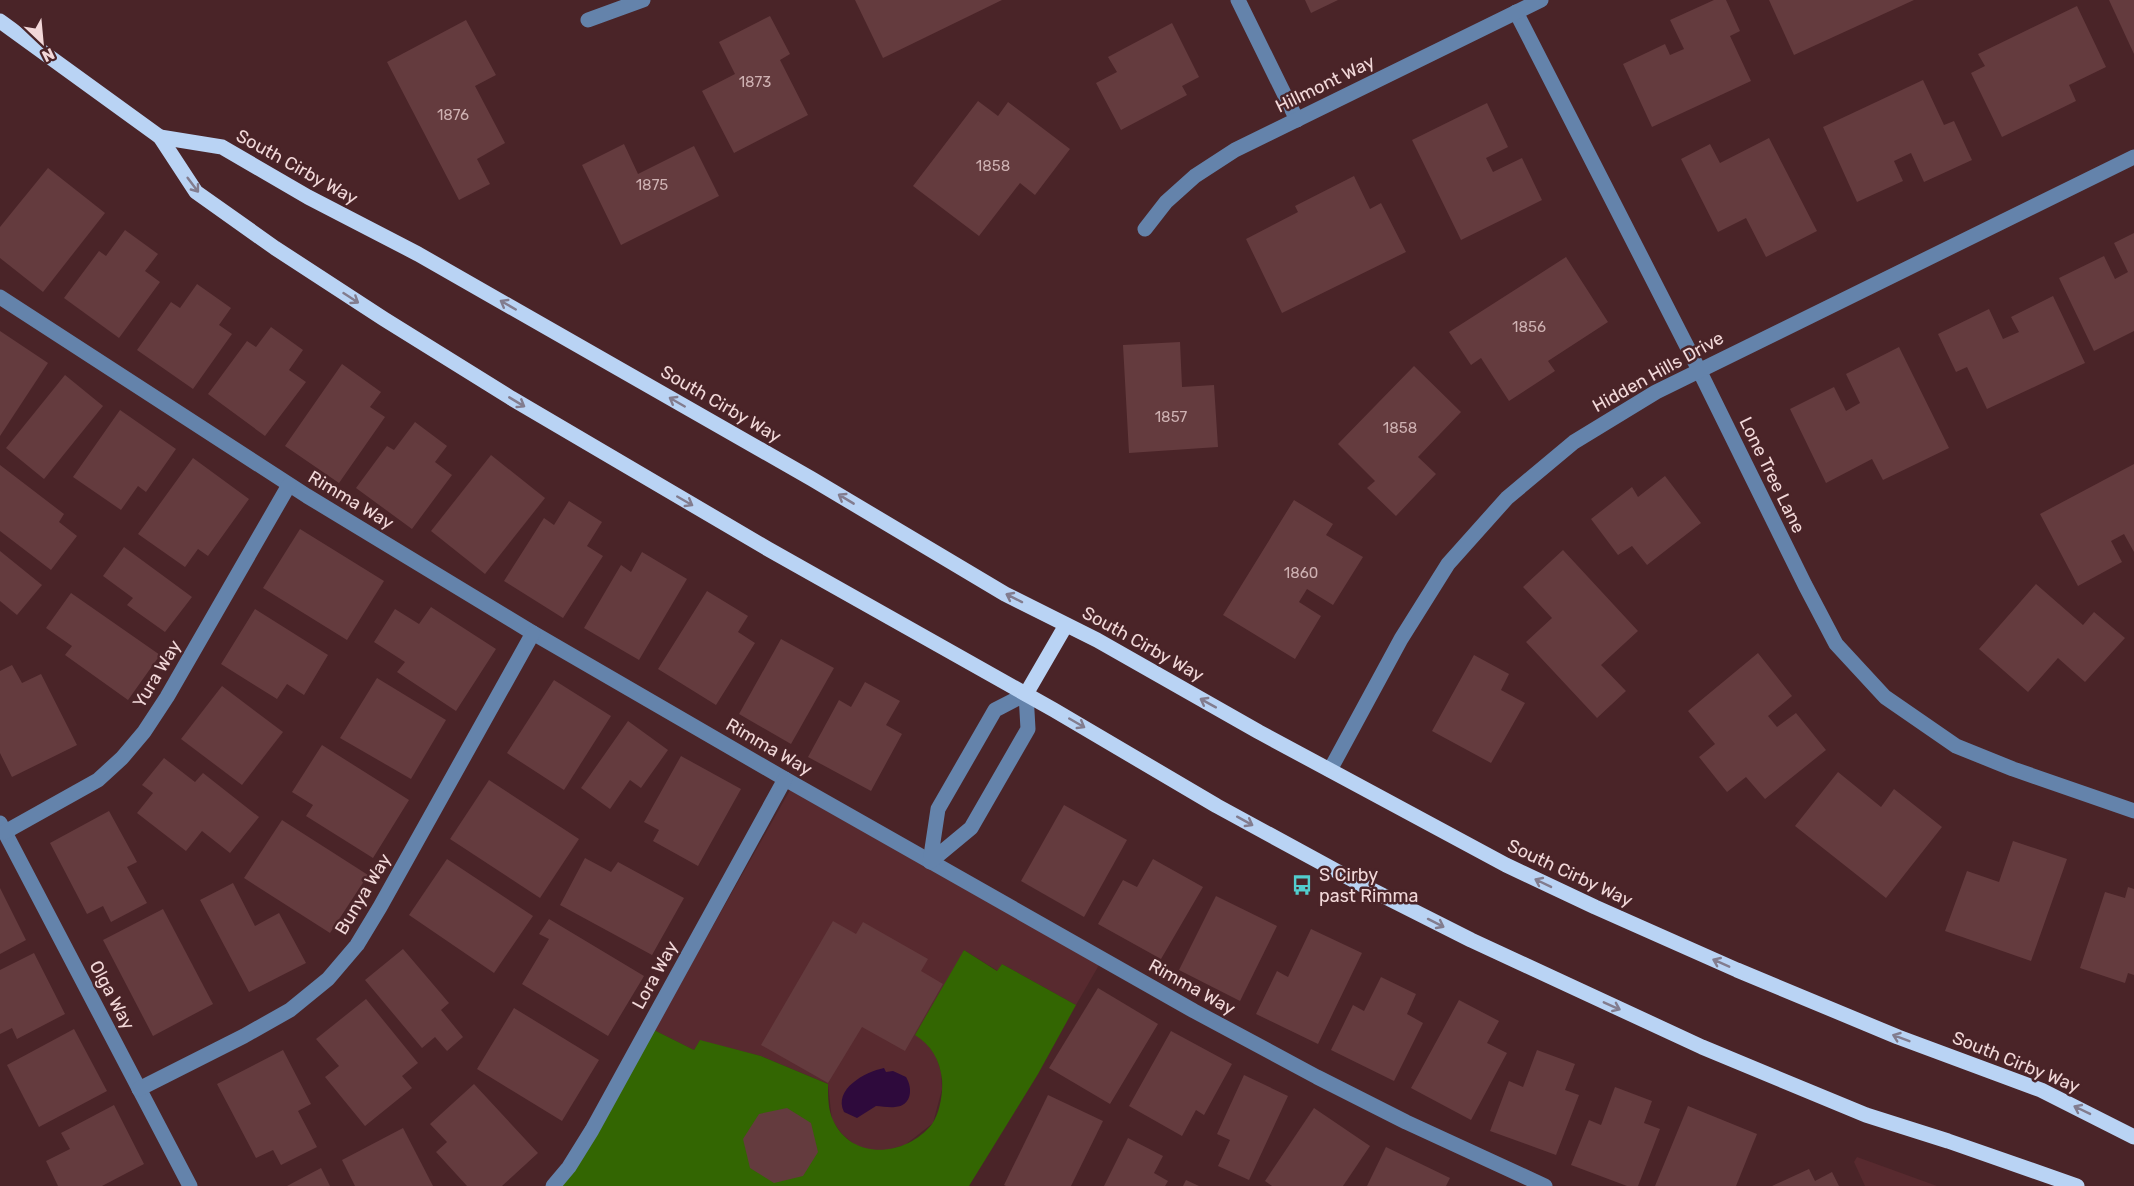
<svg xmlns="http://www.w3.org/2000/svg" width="2134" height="1186" font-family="Rubik,sans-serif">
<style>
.built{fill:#582a2f}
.green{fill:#336602}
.water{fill:#2e0a3c}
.building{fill:#643b3e}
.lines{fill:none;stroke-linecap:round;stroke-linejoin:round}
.minor{stroke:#6483ab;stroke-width:15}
.major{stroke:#b9d3f4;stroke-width:15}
.oneway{stroke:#827c8e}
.labels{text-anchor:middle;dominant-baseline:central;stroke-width:5;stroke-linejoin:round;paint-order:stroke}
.number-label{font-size:15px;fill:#ceb1b2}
.street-label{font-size:18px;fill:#f2d8d9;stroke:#4a2428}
.poi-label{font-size:18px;fill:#f2d8d9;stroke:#4a2428;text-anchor:start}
</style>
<rect width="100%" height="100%" fill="#4a2428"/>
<g class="built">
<path d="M790,790l309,175 -23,40 -74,-41 -4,7 -34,-21 -39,91 11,15 5,16 1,17 -9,34 -28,22 -18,5h-17l-15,-5 -13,-11 -10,-14 -4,-36 -67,-28 -61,-15 -6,9 -40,-20z"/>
<path d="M1857,1157l80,29h-72l-11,-24z"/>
</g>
<path class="green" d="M964,950l33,21 5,-7 74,41 -38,69 -69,112h-408l93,-156 40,20 6,-10 61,16 67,28c0,12 0,26 5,36 19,42 74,36 99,4 8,-11 11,-31 10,-44 -2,-20 -11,-35 -27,-45z"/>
<path class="water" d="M884,1068l2,4 7,-1 13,6c7,11 6,29 -11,30 -6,1 -13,-1 -19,-1l-19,12 -13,-6c-11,-23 21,-40 40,-44z"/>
<g class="building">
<path d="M855,0h147l-119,58z"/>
<path d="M1305,0h33l-27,13z"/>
<path d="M1714,0h12l14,31 -10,5 21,45 -99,46 -29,-63 42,-20 5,11 14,-6 -14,-29z"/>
<path d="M1769,0h145l-120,55z"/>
<path d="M2109,0h25v54z"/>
<path d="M2077,6l29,61 -37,18 7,16 -74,36 -31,-64 14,-7 -7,-12z"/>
<path d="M770,16l20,38 -10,6 28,55 -74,38 -32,-62 33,-17 -16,-32z"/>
<path d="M466,20l30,55 -21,11 30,57 -28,16 13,25 -31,16 -72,-138z"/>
<path d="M1172,23l27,54 -17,9 5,9 -66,35 -25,-47 21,-11 -9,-15z"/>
<path d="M1923,80l21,45 10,-4 18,39 -48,22 -13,-29 -17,8 9,20 -46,21 -34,-75z"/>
<path d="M978,101l20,15 10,-14 62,47 -35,46 -15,-12 -41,53 -66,-50z"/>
<path d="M1487,103l21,44 -22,11 7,14 29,-14 20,42 -81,40 -49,-100z"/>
<path d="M1769,138l48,93 -51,26 -20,-39 -28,14 -37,-73 29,-15 10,19z"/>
<path d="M624,144l14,30 56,-28 25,50 -98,49 -39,-80z"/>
<path d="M48,168l57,45 -62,79 -43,-34v-31z"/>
<path d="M1354,176l16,33 11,-6 25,49 -124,61 -36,-74 52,-27 -3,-6z"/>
<path d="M125,230l33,24 -13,17 15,11 -41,56 -55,-40 35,-47 7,5z"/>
<path d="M2134,233v98l-40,20 -35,-73 45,-22 11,23 13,-7 -14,-29z"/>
<path d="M1566,257l42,65 -60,39 7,10 -46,30 -28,-43 -10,7 -22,-33z"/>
<path d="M197,284l34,24 -12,17 13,9 -39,55 -56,-39 34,-48 9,6z"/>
<path d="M2053,296l32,67 -98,46 -20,-42 -11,5 -18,-38 51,-25 14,30 16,-7 -8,-15z"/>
<path d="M271,327l32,23 -14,20 17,12 -41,54 -57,-42 39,-53 9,6z"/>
<path d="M0,331l48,32 -48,73z"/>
<path d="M1180,342l2,45 32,-2 4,62 -89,6 -6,-108z"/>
<path d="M1899,347l50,101 -66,32 -11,-21 -46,24 -36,-74 44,-22 12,24 14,-8 -14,-29z"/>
<path d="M342,364l39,28 -11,15 15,10 -46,66 -54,-37z"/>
<path d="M1414,366l47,46 -43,45 18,17 -40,42 -29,-28 8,-7 -37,-37z"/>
<path d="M65,375l38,31 -59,73 -38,-31z"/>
<path d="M120,410l56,39 -30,43 -8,-6 -17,24 -48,-33z"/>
<path d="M415,422l32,24 -12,16 17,13 -40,54 -56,-41 31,-42 7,4z"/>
<path d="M491,455l54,43 -60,76 -54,-43z"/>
<path d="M193,458l56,41 -41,57 -10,-7 -13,18 -47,-33z"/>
<path d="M2134,464v88l-10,-18 -13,7 11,21 -44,24 -38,-72z"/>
<path d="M0,465l64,49 -5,8 18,14 -26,34 -51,-39z"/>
<path d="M1665,476l36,47 -54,42 -15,-19 -14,9 -27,-36 41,-32 6,10z"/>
<path d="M1294,500l39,24 -7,11 37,22 -30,48 -26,-16 -8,13 22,14 -26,43 -72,-44z"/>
<path d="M569,501l33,21 -15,24 16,10 -40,62 -59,-37 40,-63 10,7z"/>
<path d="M300,529l84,52 -37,59 -84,-52z"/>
<path d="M124,547l68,50 -27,35 -38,-27 6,-7 -30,-22z"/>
<path d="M1563,550l75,81 -37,34 25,26 -29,27 -71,-76 26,-24 -29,-31z"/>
<path d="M0,551l42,34 -25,30 -17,-14z"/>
<path d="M642,552l45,27 -48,81 -55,-32 37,-63 10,7z"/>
<path d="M2036,584l47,41 11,-13 31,26 -40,44 -27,-24 -30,34 -49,-43z"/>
<path d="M707,591l41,25 -10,16 17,11 -39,62 -58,-36z"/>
<path d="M71,593l89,62 -32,45 -63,-45 7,-9 -26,-18z"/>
<path d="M431,607l65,42 -40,62 -59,-39 8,-10 -31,-20 21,-33 24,15z"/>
<path d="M255,609l73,46 -24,40 -17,-11 -10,15 -56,-35z"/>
<path d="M781,639l53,29 -43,76 -52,-30z"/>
<path d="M1758,653l34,43 -24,20 9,11 19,-14 30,37 -61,49 -19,-22 -19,15 -28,-35 16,-13 -27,-33z"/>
<path d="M1474,655l35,19 -8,16 24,13 -34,60 -59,-32z"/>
<path d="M12,665l10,18 19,-9 36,71 -65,32 -12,-24v-82z"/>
<path d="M377,678l69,42 -35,59 -71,-41z"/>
<path d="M554,680l57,36 -47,74 -57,-37z"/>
<path d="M865,682l35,19 -14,24 16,9 -31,57 -63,-34 31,-57 12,7z"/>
<path d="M222,686l61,46 -41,53 -61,-46z"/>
<path d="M628,721l40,29 -27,38 -11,-8 -20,29 -29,-21z"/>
<path d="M322,745l87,55 -36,58 -67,-42 7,-11 -21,-13z"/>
<path d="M681,756l60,33 -43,77 -45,-25 6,-11 -15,-8z"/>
<path d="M164,758l31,24 8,-9 56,44 -29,36 -28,-22 -16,20 -49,-38 16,-20 -11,-8z"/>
<path d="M1838,772l43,35 13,-18 48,38 -56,71 -91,-72z"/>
<path d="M489,780l90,59 -39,59 -90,-59z"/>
<path d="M1064,805l63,35 -43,77 -63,-36z"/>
<path d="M109,811l28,51 -10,5 20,36 -36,19 -8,-16 -16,8 -37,-71z"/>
<path d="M282,820l86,55 -38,58 -86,-55z"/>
<path d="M2013,841l54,18 -36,102 -86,-30 22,-60 32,11z"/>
<path d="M585,858l26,14 7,-10 66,36 -32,57 -92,-50z"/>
<path d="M447,859l86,57 -39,57 -85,-58z"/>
<path d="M1153,859l50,28 -42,72 -63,-35 25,-44 14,7z"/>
<path d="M233,883l22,43 24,-13 27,50 -57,29 -49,-92z"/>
<path d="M2128,887l6,2v86l-6,-2 -3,10 -45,-15 25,-76 20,6z"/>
<path d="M0,888l26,52 -26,14z"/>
<path d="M1216,896l61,30 -37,75 -61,-31z"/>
<path d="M163,909l50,95 -60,32 -50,-96z"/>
<path d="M549,919l95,57 -36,60 -86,-52 27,-45 -10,-5z"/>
<path d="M833,921l23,13 7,-12 65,37 -7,12 22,13 -38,67 -43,-24 -34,56 -67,-38z"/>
<path d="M1311,929l51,24 -44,91 -62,-30 21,-43 11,6z"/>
<path d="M403,949l46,54 -8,7 22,27 -16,14 -12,-14 -13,11 -57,-68z"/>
<path d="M34,953l31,61 -48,25 -5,-11 -12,6v-64z"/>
<path d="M1381,977l35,17 -9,20 16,9 -29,58 -63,-31 22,-45 11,6z"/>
<path d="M1098,988l60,36 -48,80 -61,-36z"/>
<path d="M366,999l52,64 -16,13 10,12 -47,38 -40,-49 14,-11 -23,-27z"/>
<path d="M1459,1000l40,21 -12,22 20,10 -36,67 -60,-32z"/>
<path d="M514,1008l85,52 -37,61 -85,-52z"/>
<path d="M74,1029l33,62 -68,36 -32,-62z"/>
<path d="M1171,1031l61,33 -28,51 -8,-5 -14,26 -53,-30z"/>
<path d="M283,1050l28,54 -13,7 19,36 -36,18 -8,-15 -17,8 -39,-74z"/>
<path d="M1537,1050l38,14 -10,26 14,5 -23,60 -66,-24 19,-50 14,6z"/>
<path d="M1244,1075l44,21 -39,84 -31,-14 12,-26 -13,-6z"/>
<path d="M474,1084l64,69 -36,33h-35l-31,-34 11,-10 -17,-18z"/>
<path d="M1615,1087l37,14 -8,22 16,6 -22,57h-11l-56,-21 18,-45 12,5z"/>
<path d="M1048,1095l55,26 -32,65h-65l-2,-1z"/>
<path d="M114,1105l30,59 -42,22h-44l-12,-25 24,-12 -9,-16z"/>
<path d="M1688,1106l69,28 -21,52h-81z"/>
<path d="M787,1108l24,15 7,29 -15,24 -29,7 -24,-15 -7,-29 16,-25z"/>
<path d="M1314,1108l56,38 -27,40h-71l-7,-5z"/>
<path d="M403,1128l30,58h-78l-13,-26z"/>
<path d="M1128,1138l35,18 -9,17 14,8 -3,5h-61z"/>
<path d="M1386,1147l64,31 -4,8h-79z"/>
<path d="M321,1168l9,18h-43z"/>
<path d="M1809,1169l6,12 17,-9 7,14h-67z"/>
<path d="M1186,1180l13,6h-16z"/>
</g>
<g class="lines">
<g class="minor">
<path d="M1238,0l59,120"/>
<path d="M1516,12l183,358 106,215 31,59 49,53 71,49 57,23 121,42"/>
<path d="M588,20l55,-20"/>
<path d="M1145,229l21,-27 29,-26 40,-26 306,-150"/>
<path d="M0,297l307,199 226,137 252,146 409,232 123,66 89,45 139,64"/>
<path d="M1026,694l2,35 -57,99 -41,34 8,-53 57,-99z"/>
<path d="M1330,770l71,-131 47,-75 59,-66 67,-56 82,-50 478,-235"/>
<path d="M0,823l190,363"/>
<path d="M5,832l93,-52 24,-22 22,-26 23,-35 122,-212"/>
<path d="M139,1089l105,-53 46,-26 38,-31 29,-34 23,-38 153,-274"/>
<path d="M553,1186l16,-19 23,-37 193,-351"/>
</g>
<g class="major">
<path d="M0,21l160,116 36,55 79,56 109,71 127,79 257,151 286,161 163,96 147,80 107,54 231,107 164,68 82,26 129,45"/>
<path d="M160,137l62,10 86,50 110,57 394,225 193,115 92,46 162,92 247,133 89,42 142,63 161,67 143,53 93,47"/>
<path d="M1026,694l40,-69"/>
</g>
</g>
<defs><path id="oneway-shaft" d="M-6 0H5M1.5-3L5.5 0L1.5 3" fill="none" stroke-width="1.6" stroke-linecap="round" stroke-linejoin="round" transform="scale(1.5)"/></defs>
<g class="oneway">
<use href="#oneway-shaft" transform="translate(193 185) rotate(53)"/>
<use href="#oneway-shaft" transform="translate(351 298) rotate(33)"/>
<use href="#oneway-shaft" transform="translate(508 305) rotate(-150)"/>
<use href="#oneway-shaft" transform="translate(517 402) rotate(31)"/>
<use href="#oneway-shaft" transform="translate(677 402) rotate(-150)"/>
<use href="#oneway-shaft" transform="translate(846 499) rotate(-149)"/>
<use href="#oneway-shaft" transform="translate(685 501) rotate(30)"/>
<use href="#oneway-shaft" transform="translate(1014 598) rotate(-153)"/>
<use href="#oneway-shaft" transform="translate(1208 703) rotate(-151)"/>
<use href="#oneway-shaft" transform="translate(1077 723) rotate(30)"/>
<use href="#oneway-shaft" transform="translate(1245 821) rotate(29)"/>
<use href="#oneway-shaft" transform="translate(1543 883) rotate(-154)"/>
<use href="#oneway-shaft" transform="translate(1436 923) rotate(27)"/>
<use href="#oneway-shaft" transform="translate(1721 963) rotate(-156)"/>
<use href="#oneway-shaft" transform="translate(1612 1006) rotate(24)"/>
<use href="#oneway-shaft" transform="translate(1901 1038) rotate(-159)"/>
<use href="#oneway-shaft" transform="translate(2082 1110) rotate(-154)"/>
</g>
<defs>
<g id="bus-bare" transform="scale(1.62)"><path d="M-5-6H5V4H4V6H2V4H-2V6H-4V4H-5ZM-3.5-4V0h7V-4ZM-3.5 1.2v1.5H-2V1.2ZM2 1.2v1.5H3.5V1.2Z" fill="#52cdcd" stroke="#4a2428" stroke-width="2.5" paint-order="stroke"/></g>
</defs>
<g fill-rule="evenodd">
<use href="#bus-bare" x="1302" y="885"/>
</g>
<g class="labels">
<g class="number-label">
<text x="755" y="82">1873</text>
<text x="453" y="115">1876</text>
<text x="993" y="166">1858</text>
<text x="652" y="185">1875</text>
<text x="1529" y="327">1856</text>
<text x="1171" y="417">1857</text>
<text x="1400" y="428">1858</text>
<text x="1301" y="573">1860</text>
</g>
<g class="street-label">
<text transform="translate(1325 84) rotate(-26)">Hillmont Way</text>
<text transform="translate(297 167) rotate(29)">South Cirby Way</text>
<text transform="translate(1658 372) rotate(-29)">Hidden Hills Drive</text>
<text transform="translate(721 404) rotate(30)">South Cirby Way</text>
<text transform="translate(1772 475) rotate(64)">Lone Tree Lane</text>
<text transform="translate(351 500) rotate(31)">Rimma Way</text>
<text transform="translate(1143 644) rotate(29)">South Cirby Way</text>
<text transform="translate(157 674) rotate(-59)">Yura Way</text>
<text transform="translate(769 747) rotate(30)">Rimma Way</text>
<text transform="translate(1570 873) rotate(25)">South Cirby Way</text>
<text transform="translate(363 894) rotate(-59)">Bunya Way</text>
<text transform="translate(655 975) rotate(-61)">Lora Way</text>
<text transform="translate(1192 987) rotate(29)">Rimma Way</text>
<text transform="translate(112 995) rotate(62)">Olga Way</text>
<text transform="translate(2016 1062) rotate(22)">South Cirby Way</text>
</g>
<g class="poi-label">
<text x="1319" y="875">S Cirby<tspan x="1319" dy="21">past Rimma</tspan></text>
</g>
</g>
<g transform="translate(42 42) rotate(154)" stroke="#4a2428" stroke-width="4.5" paint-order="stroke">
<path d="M0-4.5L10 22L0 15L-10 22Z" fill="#f2d8d9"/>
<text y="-9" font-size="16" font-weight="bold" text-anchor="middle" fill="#f2d8d9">N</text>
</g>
</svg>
